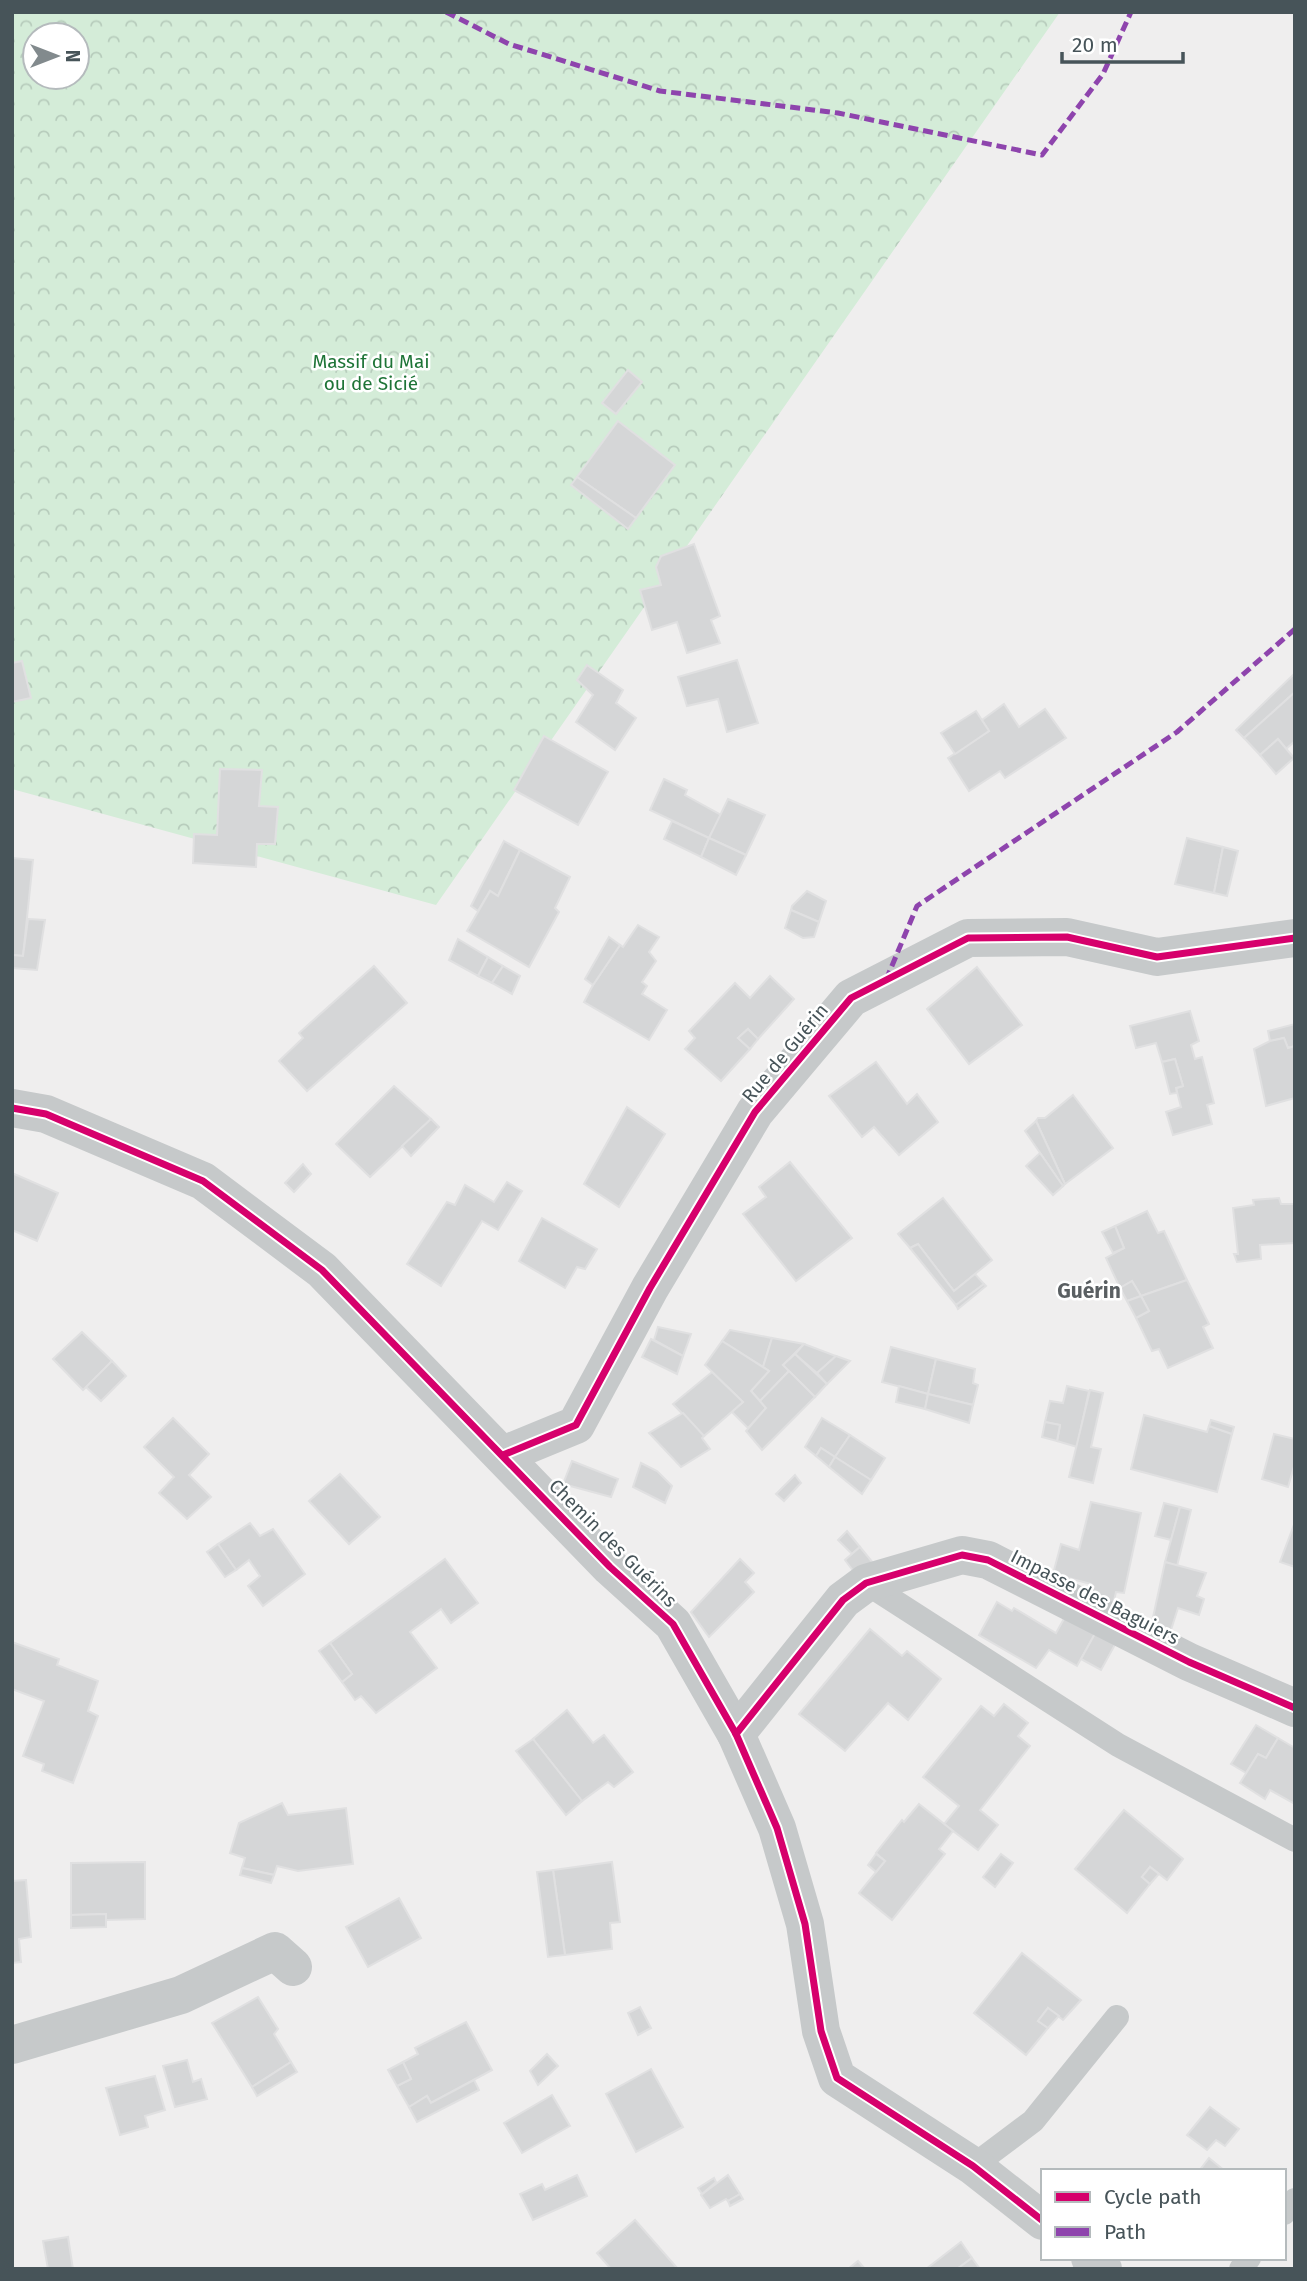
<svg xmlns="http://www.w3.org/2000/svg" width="1307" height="2281" font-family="'Fira Sans',sans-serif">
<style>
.forest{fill:url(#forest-crowns);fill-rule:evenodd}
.building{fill:#d5d6d7;stroke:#e0e0e1;stroke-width:2}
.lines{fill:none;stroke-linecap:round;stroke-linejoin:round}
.lane{stroke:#c6c9ca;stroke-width:24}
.street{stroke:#c6c9ca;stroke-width:38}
.quiet{stroke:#8e44ad;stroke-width:5;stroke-dasharray:10 5;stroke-linecap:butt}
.cycleway-casing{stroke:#fff;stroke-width:11}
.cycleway{stroke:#d6006c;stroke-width:7}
.labels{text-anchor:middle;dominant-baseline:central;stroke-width:5;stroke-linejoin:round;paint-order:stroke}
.park-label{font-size:19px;fill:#1e7437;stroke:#fff}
.street-label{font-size:19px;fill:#475459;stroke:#fff}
.neighbourhood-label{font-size:21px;font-weight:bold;fill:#5a5f62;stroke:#fff}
</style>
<defs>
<pattern id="forest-crowns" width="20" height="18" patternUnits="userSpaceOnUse" patternTransform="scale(1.75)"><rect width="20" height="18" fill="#d4ecd8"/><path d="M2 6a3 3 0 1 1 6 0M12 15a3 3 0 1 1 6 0" fill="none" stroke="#b7ccbc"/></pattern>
</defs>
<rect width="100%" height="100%" fill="#efeeee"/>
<path class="forest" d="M12,12h1048l-624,893 -424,-116zM35,35h42v42h-42z"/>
<g class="building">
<path d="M628,370l14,12 -26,32 -14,-11z"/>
<path d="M618,421l57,44 -39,53 -59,-41z"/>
<path d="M577,477l59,41 -8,11 -57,-44z"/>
<path d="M694,544l26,72 -9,4 9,23 -33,10 -10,-31 -25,8 -12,-40 21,-5 -5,-18 5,-11z"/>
<path d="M737,660l21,63 -31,9 -9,-33 -31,7 -9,-29z"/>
<path d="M22,661l9,37 -19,4v-39z"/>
<path d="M587,665l36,25 -7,13 20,15 -21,32 -39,-28 17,-27 -16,-15z"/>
<path d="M1295,673v19l-51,46 -8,-8z"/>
<path d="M1295,692v49l-9,8 -8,-10 -18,16 -16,-17z"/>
<path d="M1004,704l15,23 26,-18 21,29 -61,40 -5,-7 -31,20 -21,-33 41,-27 -7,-11z"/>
<path d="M976,711l13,20 -34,23 -14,-21z"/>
<path d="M544,736l64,36 -30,53 -64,-35z"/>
<path d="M1278,739l16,19 -18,16 -16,-19z"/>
<path d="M220,769l42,1 -3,36 19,1 -3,37h-18l-1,23 -63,-4 1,-29 23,1z"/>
<path d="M664,779l23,11 -2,5 36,20 -12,23 -59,-28z"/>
<path d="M728,799l37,16 -19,40 -37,-17z"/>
<path d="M672,821l37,17 -8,19 -37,-18z"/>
<path d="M709,838l37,17 -10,20 -35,-18z"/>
<path d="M1187,838l36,9 -9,46 -39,-9z"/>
<path d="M504,841l16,9 -22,46 -8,-5 -12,20 -7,-5z"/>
<path d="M1223,847l15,4 -11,45 -13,-3z"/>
<path d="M520,850l50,27 -15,31 4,4 -30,55 -62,-36 23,-40 8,5z"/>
<path d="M12,858l21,2 -10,96 -11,-1z"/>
<path d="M807,891l19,10 -7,21 -28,-12 1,-4z"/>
<path d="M791,910l28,12 -5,15 -11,1 -18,-10z"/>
<path d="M28,919l17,1 -8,50 -25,-2v-13l11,1z"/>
<path d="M638,925l21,12 -10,15 7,9 -14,21 5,4 -5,8 25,16 -18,30 -65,-38 9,-17 27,-40 3,2z"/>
<path d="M609,937l11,8 -27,40 -8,-6z"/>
<path d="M458,939l30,18 -10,19 -29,-16z"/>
<path d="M488,957l15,9 -11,17 -14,-7z"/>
<path d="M374,966l33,37 -100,88 -28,-30 24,-23 -4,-5z"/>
<path d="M503,966l17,10 -8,18 -20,-11z"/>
<path d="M977,967l45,58 -53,39 -42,-55z"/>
<path d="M770,976l24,23 -36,40 -10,-10 -10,9 12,11 -29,32 -36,-32 10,-11 -6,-7 46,-48 15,15z"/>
<path d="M1190,1011l9,30 -8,4 4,14 7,-2 12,46 -7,2 5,19 -39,11 -7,-23 15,-5 -5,-19 7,-2 -8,-27 -13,3 -6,-19 -20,5 -6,-22z"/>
<path d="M1295,1024v22l-7,2 -4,-10 -14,3 -2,-10z"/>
<path d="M748,1029l10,10 -8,10 -12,-11z"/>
<path d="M1284,1038l4,10 7,-2v52l-29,8 -12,-57 16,-8z"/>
<path d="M1175,1059l8,27 -7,2 1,5 -7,1 -8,-32z"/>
<path d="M876,1062l31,42 10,-10 21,28 -39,33 -25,-28 -12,10 -33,-41z"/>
<path d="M394,1086l37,33 -61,58 -34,-33z"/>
<path d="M1073,1095l40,53 -48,36 -29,-63 2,-3h7z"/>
<path d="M627,1107l38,27 -46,73 -35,-23z"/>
<path d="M431,1119l8,8 -28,29 -9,-10z"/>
<path d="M1036,1121l29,63 -2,2 -38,-55z"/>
<path d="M1040,1153l23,33 -10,9 -27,-29z"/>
<path d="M790,1162l62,76 -56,43 -53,-67 23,-17 -7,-10z"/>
<path d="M303,1164l8,10 -17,18 -9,-9z"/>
<path d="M12,1173l46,20 -21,48 -25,-11z"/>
<path d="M507,1182l15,9 -24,39 -16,-9 -41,65 -34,-22 40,-62 8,3 10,-20 29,17z"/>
<path d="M943,1198l49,62 -38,31 -36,-47 -8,4 -12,-14z"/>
<path d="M1279,1198l2,6h14v39l-35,2 1,14 -24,3 -3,-8h4l-5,-46 21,-3 -1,-5z"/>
<path d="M1147,1211l11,22 6,-2 23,49 -46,16 -9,-15 -12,7 -14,-30 18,-10 -9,-22z"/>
<path d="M542,1218l55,31 -12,20 -8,-2 -12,21 -46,-27z"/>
<path d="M1115,1226l9,22 -11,5 -11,-21z"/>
<path d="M918,1244l36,47 21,-17 9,10 -28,21 -46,-57z"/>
<path d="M1187,1280l22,44 -6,3 10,21 -45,20 -9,-19 -7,2 -16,-33 13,-7 -8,-15z"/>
<path d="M1132,1281l9,15 -14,5 -7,-13z"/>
<path d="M984,1284l2,2 -28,23 -2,-4z"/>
<path d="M1141,1296l8,15 -13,7 -9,-17z"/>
<path d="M658,1327l33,7 -8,22 -29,-16z"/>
<path d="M730,1330l42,8 -9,29 -41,-26z"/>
<path d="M82,1332l30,29 -29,29 -30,-31z"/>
<path d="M772,1338l32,6 -21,21 6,6 -29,30 -9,-10 18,-20 -6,-4z"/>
<path d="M651,1339l32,17 -6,18 -35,-17z"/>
<path d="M722,1341l47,30 -18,20 15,17 -18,20 -16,-16 11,-10 -38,-37z"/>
<path d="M804,1344l32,12 -19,17 -22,-19z"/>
<path d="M891,1347l45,12 -8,35 -46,-12z"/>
<path d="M795,1354l32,30 -12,13 -32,-32z"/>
<path d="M836,1356l14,5 -23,23 -10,-11z"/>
<path d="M936,1359l39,10 -2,14 5,2 -5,20 -45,-11z"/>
<path d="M112,1361l14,15 -25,25 -15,-14z"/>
<path d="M789,1371l26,26 -53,53 -16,-19 20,-23 -6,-7z"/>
<path d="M712,1372l31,30 -39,34 -31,-32z"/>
<path d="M899,1386l29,8 -3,15 -29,-7z"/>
<path d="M1067,1386l22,5 -12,56 -20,-6 3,-16 -15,-3 5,-21 13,2z"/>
<path d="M1090,1390l13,3 -12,54 10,2 -8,34 -24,-6z"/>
<path d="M928,1394l45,11 -4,18 -44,-14z"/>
<path d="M683,1413l21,23 -2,2 8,11 -29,18 -32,-34z"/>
<path d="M1144,1415l63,17 2,-6 23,8 -15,58 -86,-23z"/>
<path d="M173,1418l36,36 -20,21 22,22 -24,22 -28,-26 15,-16 -30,-30z"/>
<path d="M822,1418l28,17 -15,22 -14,-9 -5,8 -11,-9z"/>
<path d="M1211,1420l23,7 -2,7 -23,-8z"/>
<path d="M1045,1422l15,3 -3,16 -15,-4z"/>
<path d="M1274,1434l21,5v24l-7,24 -26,-8z"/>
<path d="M850,1435l35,23 -14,22 -36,-23z"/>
<path d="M821,1448l14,9 -6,10 -13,-11z"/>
<path d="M835,1457l36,23 -9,14 -33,-27z"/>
<path d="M572,1461l46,18 -7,18 -48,-13z"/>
<path d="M641,1463l16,8 15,15 -7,17 -32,-16z"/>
<path d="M340,1474l40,43 -31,27 -40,-43z"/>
<path d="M795,1475l6,8 -17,18 -8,-7z"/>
<path d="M1091,1502l50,11 -17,80 -8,-1 -4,17 -25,-7 4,-18 -38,-10 8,-30 18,6z"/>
<path d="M1164,1503l16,4 -9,33 -16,-4z"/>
<path d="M1180,1507l11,3 -14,56 -12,-4z"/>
<path d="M1295,1522v45l-15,-5z"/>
<path d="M250,1523l10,13 13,-7 32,45 -42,32 -15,-20 12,-10 -11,-16 -13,10 -18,-26z"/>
<path d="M847,1531l13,16 -8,7 -14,-14z"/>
<path d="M218,1544l18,26 -11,7 -18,-25z"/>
<path d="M860,1547l18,22 -24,3 -9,-12z"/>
<path d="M445,1559l33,44 -27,20 -10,-14 -31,23 27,36 -61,45 -15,-17 -6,4 -13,-18 10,-8 -22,-31z"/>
<path d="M740,1559l14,14 -9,9 9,10 -45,45 -18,-25z"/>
<path d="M1165,1562l41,11 -9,23 7,3 -5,16 -21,-7 -7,22 -19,-8z"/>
<path d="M997,1602l15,9 2,-3 42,25 10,-18 31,15 -20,36 -28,-16 -13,18 -57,-33z"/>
<path d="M870,1629l32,27 5,-5 34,28 -33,41 -20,-17 -43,48 -46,-37z"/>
<path d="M1097,1630l20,11 -16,29 -20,-11z"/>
<path d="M12,1642l47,17 -2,6 41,16 -10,30 10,5 -25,67 -31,-12 2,-7 -21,-8 21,-55 -32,-12z"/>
<path d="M330,1643l22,31 -10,8 -23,-31z"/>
<path d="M1004,1704l24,19 -10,13 12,10 -50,64 18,15 -20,25 -34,-26 15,-18 -36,-29 58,-71 13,10z"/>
<path d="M567,1710l26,33 11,-8 29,37 -19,15 -6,-5 -26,19 -49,-62z"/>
<path d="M1256,1725l22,13 -12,20 -8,-4 -12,19 -15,-9z"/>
<path d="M1278,1738l17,10v56l-25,-14 -5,9 -25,-16 18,-29 8,4z"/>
<path d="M533,1739l49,62 -16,14 -50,-64z"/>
<path d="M282,1803l6,12 58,-7 7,56 -55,7 -21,-5 -3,9 -32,-7 3,-10 -15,-5 9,-30z"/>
<path d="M919,1804l34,27 -14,18 6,5 -53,66 -33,-27 26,-32 -9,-8 26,-33 2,2z"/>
<path d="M1124,1810l59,49 -16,21 -17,-13 -8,10 8,7 -23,29 -52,-44z"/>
<path d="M876,1854l9,7 -9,11 -8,-7z"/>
<path d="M1001,1854l12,9 -18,24 -12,-10z"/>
<path d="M145,1862v57l-39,1v-6l-35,1v-52z"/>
<path d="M612,1862l8,60 -10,1 2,26 -47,6 -12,-85z"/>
<path d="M1150,1867l9,7 -9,10 -8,-7z"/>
<path d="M242,1868l32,7 -3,8 -31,-8z"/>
<path d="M553,1870l12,85 -17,2 -11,-85z"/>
<path d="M26,1880l5,57 -12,2 2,23 -9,1v-82z"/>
<path d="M399,1898l22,40 -53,29 -22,-40z"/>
<path d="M106,1914v13l-35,1v-13z"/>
<path d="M1022,1953l59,47 -18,20 -15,-12 -10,13 10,7 -22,27 -52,-42z"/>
<path d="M258,1997l20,32 -4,5 17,28 -39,25 -40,-64z"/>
<path d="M640,2007l11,21 -13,7 -10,-22z"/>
<path d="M1048,2008l11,8 -11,12 -10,-7z"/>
<path d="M466,2022l26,48 -61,33 -4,-7 -18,11 -12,-21 14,-7 -8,-17 15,-8 -3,-6z"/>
<path d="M547,2054l11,12 -20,19 -8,-14z"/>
<path d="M187,2060l6,22 8,-3 6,20 -32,8 -12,-41z"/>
<path d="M291,2062l6,10 -40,24 -5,-9z"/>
<path d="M403,2062l8,17 -14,7 -9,-16z"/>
<path d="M651,2069l32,58 -47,25 -30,-58z"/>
<path d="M155,2076l10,34 -20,6 3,11 -28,8 -14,-47z"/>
<path d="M474,2080l5,10 -62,32 -8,-15 18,-11 4,7z"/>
<path d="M552,2095l18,31 -48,27 -18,-30z"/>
<path d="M1210,2107l29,22 -14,17 -9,-6 -9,10 -20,-15z"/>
<path d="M1209,2158l16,13h-26z"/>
<path d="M577,2175l10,21 -54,24 -13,-26 22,-10 3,6z"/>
<path d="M728,2175l12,19 -12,7 -2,-2 -16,9 -9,-13z"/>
<path d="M714,2178l2,4 -14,12 -4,-6z"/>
<path d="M740,2194l3,5 -13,7 -2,-5z"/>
<path d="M635,2220l43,49h-67l-14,-16z"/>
<path d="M68,2237l5,32h-25l-5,-28z"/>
<path d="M961,2242l11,16 -15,11h-31z"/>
<path d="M972,2258l8,11h-23z"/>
<path d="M858,2261l7,8h-17z"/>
</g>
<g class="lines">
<g class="lane">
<path d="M866,1583l252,162 177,95"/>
<path d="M973,2166l60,-45 84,-104"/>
<path d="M1284,2213l11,-13"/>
<path d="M1241,2269l8,-11"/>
</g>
<g class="street">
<path d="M12,1108l34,6 157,67 119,89 288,297 63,57 63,110 41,94 28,96 16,107 16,47 136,88 70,55"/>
<path d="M503,1455l73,-30 74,-137 105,-176 96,-114 117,-60 99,-1 90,20 138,-19"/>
<path d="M736,1734l107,-134 23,-17 96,-28 26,5 201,102 106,46"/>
<path d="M12,2045l169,-50 94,-44 18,16"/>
<path d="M1090,2258l13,11"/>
</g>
<g class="quiet">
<path d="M446,12l63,32 151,47 178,22 204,42 61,-81 28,-62"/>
<path d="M886,980l31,-74 260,-174 118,-103"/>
</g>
<g class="cycleway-casing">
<g id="cycleway">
<path d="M12,1108l34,6 157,67 119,89 288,297 63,57 63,110 41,94 28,96 16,107 16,47 136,88 70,55"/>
<path d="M503,1455l73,-30 74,-137 105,-176 96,-114 117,-60 99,-1 90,20 138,-19"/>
<path d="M736,1734l107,-134 23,-17 96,-28 26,5 201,102 106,46"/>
</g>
</g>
<use href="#cycleway" class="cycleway"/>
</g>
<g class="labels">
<g class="park-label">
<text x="371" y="361">Massif du Mai<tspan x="371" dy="22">ou de Sicié</tspan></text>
</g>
<g class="street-label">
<text transform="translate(785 1053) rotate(-50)">Rue de Guérin</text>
<text transform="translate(613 1543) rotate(45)">Chemin des Guérins</text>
<text transform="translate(1095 1597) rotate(27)">Impasse des Baguiers</text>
</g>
<g class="neighbourhood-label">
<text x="1089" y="1291">Guérin</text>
</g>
</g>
<rect width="1307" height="2281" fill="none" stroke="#475459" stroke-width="28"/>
<rect x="1041" y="2169" width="245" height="91" fill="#ffffff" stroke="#b5bbbd" stroke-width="2"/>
<rect x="1055" y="2192" width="35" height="10" fill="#d6006c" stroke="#b5bbbd" stroke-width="2"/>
<text x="1104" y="2204" font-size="21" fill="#475459">Cycle path</text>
<rect x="1055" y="2227" width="35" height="10" fill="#8e44ad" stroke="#b5bbbd" stroke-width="2"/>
<text x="1104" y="2239" font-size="21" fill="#475459">Path</text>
<g transform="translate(56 56) rotate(90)"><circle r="33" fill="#ffffff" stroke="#b5bbbd" stroke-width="2"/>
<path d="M0-5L12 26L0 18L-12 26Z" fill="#828a8d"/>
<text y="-10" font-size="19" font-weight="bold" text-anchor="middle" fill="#475459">N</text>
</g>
<path d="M1062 52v10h121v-10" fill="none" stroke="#475459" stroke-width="3.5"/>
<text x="1072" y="52" font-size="21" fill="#475459" stroke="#ffffff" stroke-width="5" paint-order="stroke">20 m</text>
</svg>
